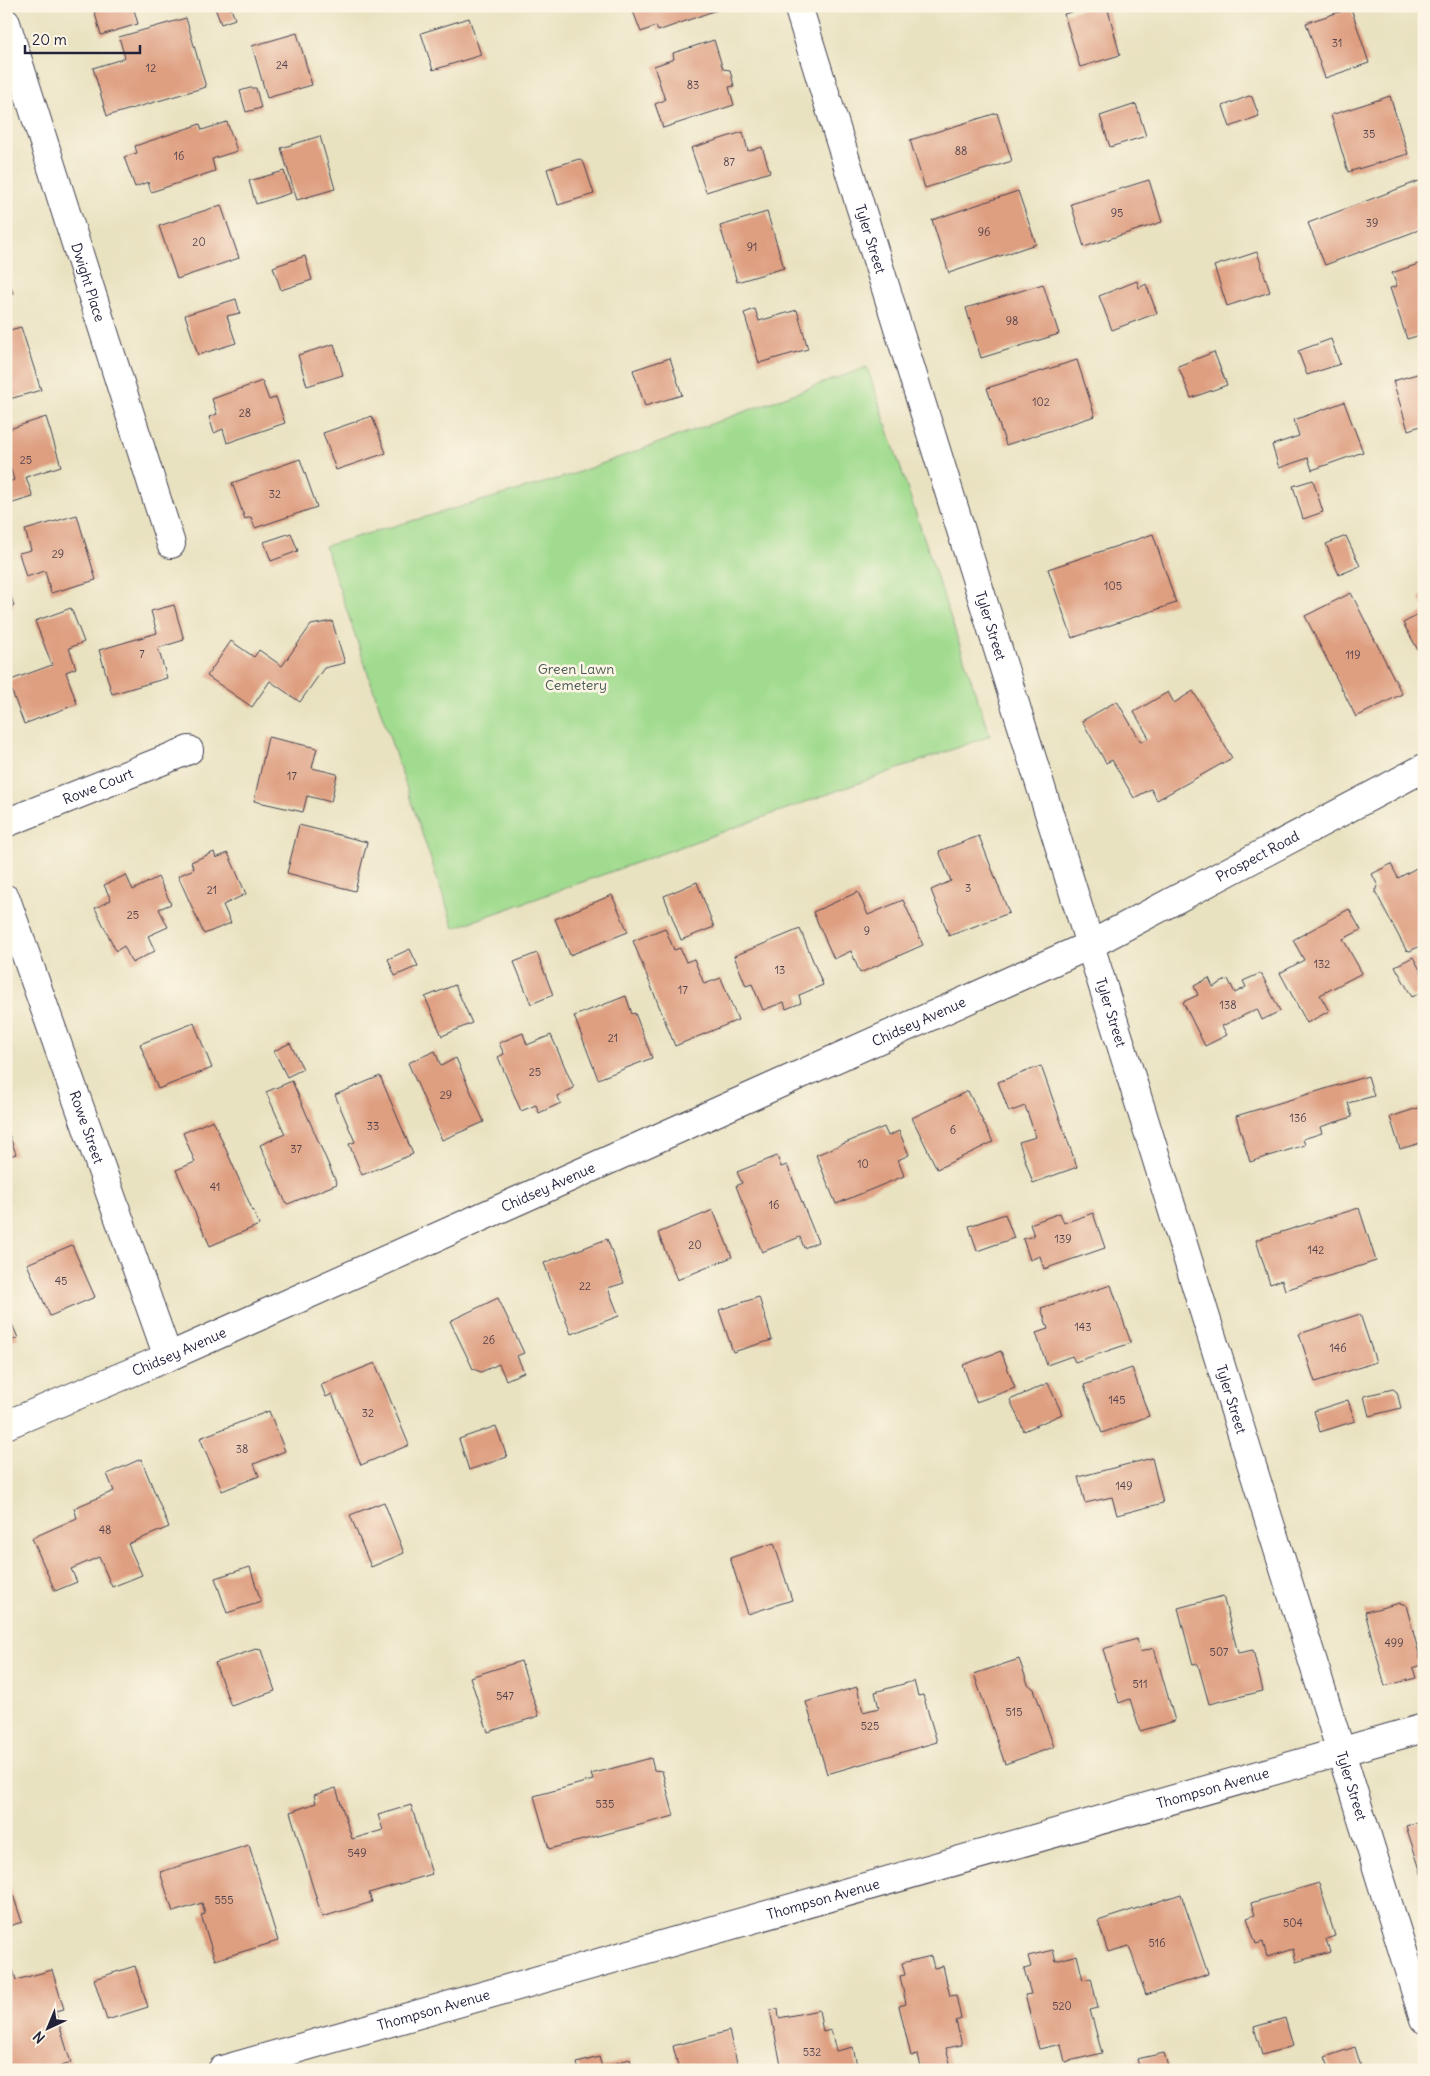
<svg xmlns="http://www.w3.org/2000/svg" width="1430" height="2076" font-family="Delius,sans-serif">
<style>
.green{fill:#a1db8f;stroke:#627e65}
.building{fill:#de9e80}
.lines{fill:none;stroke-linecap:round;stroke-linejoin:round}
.minor-casing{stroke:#403f4f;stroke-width:30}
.major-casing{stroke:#403f4f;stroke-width:30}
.minor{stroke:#fff;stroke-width:28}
.major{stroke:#fff;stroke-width:28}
.labels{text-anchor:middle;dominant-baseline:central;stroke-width:5;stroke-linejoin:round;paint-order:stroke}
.number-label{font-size:11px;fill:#51414c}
.street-label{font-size:14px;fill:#22223b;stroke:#fcf5e5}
.park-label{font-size:14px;fill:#485a54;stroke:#fcf5e5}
</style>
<rect width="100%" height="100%" fill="#fcf5e5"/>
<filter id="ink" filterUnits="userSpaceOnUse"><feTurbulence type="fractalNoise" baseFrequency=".02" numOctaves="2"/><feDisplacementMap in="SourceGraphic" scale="10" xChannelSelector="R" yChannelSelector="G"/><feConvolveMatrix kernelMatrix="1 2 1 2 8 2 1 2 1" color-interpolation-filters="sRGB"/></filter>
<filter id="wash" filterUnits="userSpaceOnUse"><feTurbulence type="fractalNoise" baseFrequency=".0096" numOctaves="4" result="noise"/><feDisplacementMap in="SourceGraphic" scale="20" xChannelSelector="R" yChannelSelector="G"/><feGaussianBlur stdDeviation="1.12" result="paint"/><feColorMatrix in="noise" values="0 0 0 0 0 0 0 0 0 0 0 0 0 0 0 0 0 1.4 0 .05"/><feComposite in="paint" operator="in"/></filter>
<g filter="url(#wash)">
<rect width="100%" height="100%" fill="#e9e2c1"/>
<path class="green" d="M867,367l123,369 -536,192 -129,-382 246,-71z"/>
<g id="blocks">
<g class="building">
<path d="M93,6h40l5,18 -37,11z"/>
<path d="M219,6h11l5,13 -14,5 -6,-16z"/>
<path d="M631,6h87l1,3 -61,22 -2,-5 -15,6z"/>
<path d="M1093,6h14l13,49 -40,12 -16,-53z"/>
<path d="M1351,8l18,55 -44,15 -19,-55z"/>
<path d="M186,18l20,69 -99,29 -14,-48 32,-10 -6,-21z"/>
<path d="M469,18l12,37 -48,15 -12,-37z"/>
<path d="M297,33l15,52 -45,13 -15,-52z"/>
<path d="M714,40l9,29 7,1 4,16 -5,1 5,18 -71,23 -8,-24 10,-4 -11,-34 20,-7 -1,-6z"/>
<path d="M250,88h6l5,20 -15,4 -6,-21z"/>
<path d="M1249,96l3,1 7,19 -29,11 -7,-21z"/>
<path d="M1390,96l18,58 -60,18 -17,-57z"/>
<path d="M1136,104l10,32 -36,11 -10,-31z"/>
<path d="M997,113l15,48 -87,27 -15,-48z"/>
<path d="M227,122l10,29 -25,8 3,12 -64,21 -3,-10 -13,5 -11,-30 13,-4 -2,-7 65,-22 2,6z"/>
<path d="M743,132l5,19 14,-4 8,25 -64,20 -15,-44z"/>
<path d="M320,136l15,53 -38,11 -16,-52z"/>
<path d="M579,159l5,4 10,31 -36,11 -11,-36z"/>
<path d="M284,171l7,22 -35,11 -7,-23z"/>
<path d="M1149,180l13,42 -78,25 -13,-43z"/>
<path d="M1419,181l5,13v34l-99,37 -17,-42z"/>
<path d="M1018,191l18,53 -87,29 -17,-53z"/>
<path d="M221,205l18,53 -62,21 -18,-53z"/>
<path d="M767,212l17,56 -47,14 -17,-56z"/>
<path d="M1257,252l13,40 -43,14 -13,-40z"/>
<path d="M305,256l7,24 -31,10 -8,-23z"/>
<path d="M1421,263l3,8v63l-17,5 -17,-51 7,-2 -5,-13z"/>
<path d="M6,272l7,21 -7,2z"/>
<path d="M1137,281l2,7 7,-4 11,29 -45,17 -13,-34z"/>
<path d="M1043,284l16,50 -78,24 -15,-50z"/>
<path d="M236,299l4,14 -13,3 9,27 -38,12 -13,-40z"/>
<path d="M755,309l4,12 38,-11 11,39 -49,14 -15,-50z"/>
<path d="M21,327l20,63 -35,10v-69z"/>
<path d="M1331,339l9,25 -33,11 -9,-24z"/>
<path d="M334,344l9,31 -36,11 -9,-31z"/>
<path d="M1214,352l13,33 -36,13 -13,-32z"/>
<path d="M670,358l12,37 -37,11 -12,-36z"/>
<path d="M1077,360l18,56 -89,29 -19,-57z"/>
<path d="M1424,372v53l-16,5 -15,-49z"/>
<path d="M262,381l7,19 7,-3 9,26 -58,20 -4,-14 -9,4 -5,-16 8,-3 -5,-15z"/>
<path d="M1344,402l19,50 -51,18 -4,-12 -29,10 -7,-23 27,-9 -5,-16z"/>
<path d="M372,416l14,37 -50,17 -13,-37z"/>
<path d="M46,417l15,49 -35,11 7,20 -27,8v-22l8,-3 -8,-27v-23z"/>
<path d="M300,459l17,48 -62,21 -4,-11 -6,2 -13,-36z"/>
<path d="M1313,480l10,32 -20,7 -10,-33z"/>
<path d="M77,515l19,65 -45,13 -6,-22 -19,6 -7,-24 12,-3 -6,-20z"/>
<path d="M291,533l7,18 -27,10 -7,-19z"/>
<path d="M1153,534l23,69 -104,35 -24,-69z"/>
<path d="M1346,536l14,30 -21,9 -13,-31z"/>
<path d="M6,581l8,25 -8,2z"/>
<path d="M1351,593l51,101 -46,23 -51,-101z"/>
<path d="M1424,595v12l-5,-9z"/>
<path d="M174,605l10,35 -26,8 9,30 -55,16 -13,-44 58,-17 -6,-22z"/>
<path d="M71,608l13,34 -15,6 7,20 -10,4 11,32 -53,20 -16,-43 44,-16 -17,-44z"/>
<path d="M1424,612v49l-21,-38z"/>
<path d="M332,621l13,42 -21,5 -24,34 -30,-21 -18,26 -45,-31 24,-35 23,16 5,-7 23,16 29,-41z"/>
<path d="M1193,691l39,67 -75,42 -6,-11 -17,9 -22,-38 -6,3 -24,-42 35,-20 24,41 8,-4 -15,-26 34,-20 6,11z"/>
<path d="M268,737l49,11 -5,20 25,6 -6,28 -24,-6 -4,16 -49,-11z"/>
<path d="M299,825l68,17 -12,49 -68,-18z"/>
<path d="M979,836l30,77 -60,23 -18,-46 20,-9 -12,-30z"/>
<path d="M214,852l2,6 12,-5 18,41 -23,11 8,18 -27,11 -26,-58 16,-7 -3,-7z"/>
<path d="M1391,864l7,14 24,-13 2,3v76l-14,7 -4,-1 -31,-59 3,-5 -6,-12z"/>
<path d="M126,875l7,15 25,-13 13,27 -12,5 9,18 -20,9 7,15 -23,12 -8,-17 -8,5 -21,-43 16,-8 -7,-15z"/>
<path d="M697,882l17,45 -33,13 -17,-44z"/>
<path d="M858,892l10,23 35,-15 20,45 -63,28 -9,-22 -17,8 -21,-47z"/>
<path d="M612,895l16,37 -58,23 -15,-36z"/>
<path d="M1349,909l12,21 -18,9 19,34 -42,22 9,16 -22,12 -27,-50 24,-13 -11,-20z"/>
<path d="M665,928l9,22 6,-2 6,14 8,-3 10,25 17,-6 17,42 -63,26 -42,-105z"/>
<path d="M800,929l23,56 -24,10 2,8 -15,6 -2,-7 -21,8 -11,-26 -6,2 -12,-30z"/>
<path d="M410,949l8,17 -23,10 -7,-17z"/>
<path d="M537,953l16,42 -22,9 -17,-42z"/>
<path d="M1413,957l11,20v14l-12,6 -17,-31z"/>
<path d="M1261,973l19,38 -18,9 -5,-11 -35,17 5,9 -22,11 -22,-44 15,-7 -4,-9 15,-8 4,9 15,-8 7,14 11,-6 -3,-6z"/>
<path d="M455,985l17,38 -30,13 -17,-39z"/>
<path d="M626,996l6,18 3,-1 17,45 -54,21 -24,-63z"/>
<path d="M194,1023l18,45 -54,21 -18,-45z"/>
<path d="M523,1033l4,12 24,-10 23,53 -17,8 4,7 -22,10 -3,-8 -15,6 -23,-54 6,-3 -5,-11z"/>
<path d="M290,1043l13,26 -16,8 -13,-26z"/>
<path d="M435,1051l6,15 15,-8 28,64 -42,18 -34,-77z"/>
<path d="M1041,1066l36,101 -44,16 -14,-41 17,-5 -11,-31 -16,6 -11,-30z"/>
<path d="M380,1076l33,78 -51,21 -13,-31 6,-2 -20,-47z"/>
<path d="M1368,1076l6,20 -26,7 4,14 -32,10 2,6 -19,6 2,6 -55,17 -14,-46z"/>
<path d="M292,1081l45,103 -49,20 -2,-1 -26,-58 25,-11 -19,-42z"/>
<path d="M968,1091l25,51 -56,27 -25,-51z"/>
<path d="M1424,1106v36l-24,7 -10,-32z"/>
<path d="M213,1120l46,105 -49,21 -34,-76 19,-8 -12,-29z"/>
<path d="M6,1126l10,28 -10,3z"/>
<path d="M884,1127l4,9 11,-5 10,24 -11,5 6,16 -68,28 -20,-49z"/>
<path d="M777,1156l4,11 6,-2 31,77 -14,6 -4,-11 -38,15 -26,-66 6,-3 -5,-11z"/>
<path d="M1359,1208l17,53 -91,29 -3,-10 -12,4 -14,-44z"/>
<path d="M713,1210l19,47 -55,23 -19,-47z"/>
<path d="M1060,1213l4,10 29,-10 12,35 -61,21 -4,-13 -10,4 -7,-21 11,-3 -4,-12z"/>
<path d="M1005,1214l9,24 -37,13 -8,-25z"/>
<path d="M607,1239l17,44 -16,5 11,28 -48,18 -27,-71z"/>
<path d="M72,1245l23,52 -45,19 -23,-52z"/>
<path d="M1111,1285l20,58 -56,19 -3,-6 -25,9 -11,-32 12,-4 -7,-21z"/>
<path d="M759,1297l13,43 -39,12 -14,-42z"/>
<path d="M498,1298l26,55 -7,3 7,16 -18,8 -7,-16 -18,8 -8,-3 -23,-48z"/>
<path d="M6,1310l12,28 -12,5z"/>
<path d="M1360,1314l16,48 -61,20 -16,-48z"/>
<path d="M1001,1351l14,37 -39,14 -13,-37z"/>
<path d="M375,1363l34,82 -48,20 -29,-71 -6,3 -5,-12z"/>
<path d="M1132,1368l17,48 -47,17 -18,-48z"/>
<path d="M1048,1383l14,31 -38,17 -14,-31z"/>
<path d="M1393,1389l4,3 4,16 -32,8 -5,-20z"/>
<path d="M1348,1400l7,21 -35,11 -6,-21z"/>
<path d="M269,1411l16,40 -31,13 5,12 -37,15 -22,-53z"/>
<path d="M496,1426l11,31 -38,13 -10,-31z"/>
<path d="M1152,1458l11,45 -46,12 -5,-18 -27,6 -7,-26z"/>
<path d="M141,1459l28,68 -41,17 14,31 -30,12 -13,-30 -28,12 6,13 -22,9 -23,-53 45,-20 -3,-10 40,-17 -7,-17z"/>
<path d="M384,1502l20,51 -33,14 -21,-52z"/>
<path d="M774,1543l18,57 -44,14 -18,-56z"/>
<path d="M250,1567l11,35 -34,11 -12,-35z"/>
<path d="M1223,1596l15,57 15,-3 10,41 -54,13 -11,-40 -5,1 -15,-57z"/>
<path d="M1400,1603l6,2 16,60 -9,3 3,10 -31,8 -20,-74z"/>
<path d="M1137,1639l3,13 14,-4 21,73 -35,10 -10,-32 -11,4 -16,-54z"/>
<path d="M256,1649l5,1 14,41 -44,15 -16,-43z"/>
<path d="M1019,1659l9,25 6,5 20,58 -49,17 -31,-90z"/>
<path d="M521,1661l18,55 -51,16 -18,-55z"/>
<path d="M914,1681l4,15 5,-1 14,47 -110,32 -21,-72 51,-15 6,25 16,-4 -4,-16z"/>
<path d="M651,1758l3,12 8,1 12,45 -125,33 -15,-53 59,-16 -2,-6z"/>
<path d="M336,1788l16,51 31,-9 -5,-15 33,-10 21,69 -63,19 3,9 -50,15 -32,-105 26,-9 -2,-8z"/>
<path d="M1424,1820v59h-1l-17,-53z"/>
<path d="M249,1845l29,96 -63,19 -14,-45 4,-1 -3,-11 -29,9 -13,-40z"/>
<path d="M6,1874l16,48 -16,5z"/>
<path d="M1319,1883l16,53 -9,3 4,13 -34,10 -3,-13 -26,8 -4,-15 -7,2 -9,-26 8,-3 -4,-12z"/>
<path d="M1181,1894l27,80 -62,21 -17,-49 -21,6 -10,-31z"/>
<path d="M1053,1950l3,11 21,-6 6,25 8,-2 7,30 -8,2 12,43 -37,9 -4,-18 -22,5 -14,-54 6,-1 -7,-25 7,-2 -3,-11z"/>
<path d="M931,1956l3,12 9,-2 7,30 6,-1 5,24 -5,2 6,24 -16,3 6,22h-30l-4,-15 -7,1 -12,-50 7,-2 -6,-28 5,-1 -3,-12z"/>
<path d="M135,1966l13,41 -41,13 -13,-41z"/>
<path d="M13,1969l3,11 36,-10 12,39 -9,2 16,52 -21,7h-38l-6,-19v-81z"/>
<path d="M778,2009l1,9 40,-8 4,22 8,-2 5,21 17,-4 5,23h-76l-12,-60z"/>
<path d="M1285,2018l8,28 -31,9 -8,-28z"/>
<path d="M729,2031l10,39h-60l-6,-24z"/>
<path d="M1355,2047l7,23h-32l-5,-13z"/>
<path d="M1164,2053l5,17h-29l-3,-11z"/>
<path d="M599,2057l3,10 28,-8 3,11h-54l-2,-7z"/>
</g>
</g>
</g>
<g filter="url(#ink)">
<use href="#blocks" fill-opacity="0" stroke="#403f4f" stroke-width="1"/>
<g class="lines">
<g class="minor-casing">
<g id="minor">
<path id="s1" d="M798,6l626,2013"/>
<path id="s2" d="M6,23l165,521"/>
<path id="s3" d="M6,823l183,-73"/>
<path id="s4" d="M6,899l162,458"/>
<path id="s5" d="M6,1425l162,-68 922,-412 334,-177"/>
</g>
</g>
<g class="major-casing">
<g id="major">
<path id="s6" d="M222,2070l1202,-342"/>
</g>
</g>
<use href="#minor" class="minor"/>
<use href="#major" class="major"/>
</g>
</g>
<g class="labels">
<g class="number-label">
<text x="1337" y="43">31</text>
<text x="282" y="65">24</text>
<text x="151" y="68">12</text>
<text x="693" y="85">83</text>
<text x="1369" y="134">35</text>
<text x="961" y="151">88</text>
<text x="179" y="156">16</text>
<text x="729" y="162">87</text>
<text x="1117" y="213">95</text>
<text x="1372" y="223">39</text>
<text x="984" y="232">96</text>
<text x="199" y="242">20</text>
<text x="752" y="247">91</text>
<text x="1012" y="321">98</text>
<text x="1041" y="402">102</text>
<text x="245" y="413">28</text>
<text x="26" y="460">25</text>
<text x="275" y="494">32</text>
<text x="58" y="554">29</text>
<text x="1113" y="586">105</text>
<text x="142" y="654">7</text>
<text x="1353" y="655">119</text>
<text x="292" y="776">17</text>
<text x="968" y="888">3</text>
<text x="212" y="890">21</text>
<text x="133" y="915">25</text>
<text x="867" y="931">9</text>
<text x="1322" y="964">132</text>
<text x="780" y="970">13</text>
<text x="683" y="990">17</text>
<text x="1228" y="1005">138</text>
<text x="613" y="1038">21</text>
<text x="535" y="1072">25</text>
<text x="446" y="1095">29</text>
<text x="1298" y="1118">136</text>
<text x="373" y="1126">33</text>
<text x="953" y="1130">6</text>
<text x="296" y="1149">37</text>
<text x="863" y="1164">10</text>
<text x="215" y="1187">41</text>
<text x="774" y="1205">16</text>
<text x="1063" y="1239">139</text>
<text x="695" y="1245">20</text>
<text x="1316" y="1250">142</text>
<text x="61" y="1281">45</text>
<text x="585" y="1286">22</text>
<text x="1083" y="1327">143</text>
<text x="489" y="1340">26</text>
<text x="1338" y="1348">146</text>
<text x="1117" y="1400">145</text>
<text x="368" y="1413">32</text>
<text x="242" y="1449">38</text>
<text x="1124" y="1486">149</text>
<text x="105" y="1530">48</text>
<text x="1394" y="1643">499</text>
<text x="1219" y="1652">507</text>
<text x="1140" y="1684">511</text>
<text x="505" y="1696">547</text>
<text x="1014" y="1712">515</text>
<text x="870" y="1726">525</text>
<text x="605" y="1804">535</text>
<text x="357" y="1853">549</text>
<text x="224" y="1900">555</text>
<text x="1293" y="1923">504</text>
<text x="1157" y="1943">516</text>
<text x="1062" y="2006">520</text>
<text x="812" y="2052">532</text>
</g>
<g class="street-label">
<text stroke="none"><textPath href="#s1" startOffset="244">Tyler Street</textPath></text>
<text stroke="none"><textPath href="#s2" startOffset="272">Dwight Place</textPath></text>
<text stroke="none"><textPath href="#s1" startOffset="649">Tyler Street</textPath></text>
<text stroke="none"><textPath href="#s3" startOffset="99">Rowe Court</textPath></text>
<text stroke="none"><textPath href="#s5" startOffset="1375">Prospect Road</textPath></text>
<text stroke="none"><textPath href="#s1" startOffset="1054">Tyler Street</textPath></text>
<text stroke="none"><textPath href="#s5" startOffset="998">Chidsey Avenue</textPath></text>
<text stroke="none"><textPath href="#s4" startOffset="242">Rowe Street</textPath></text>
<text stroke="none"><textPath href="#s5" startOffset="592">Chidsey Avenue</textPath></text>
<text stroke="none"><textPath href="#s5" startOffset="188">Chidsey Avenue</textPath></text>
<text stroke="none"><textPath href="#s1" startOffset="1459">Tyler Street</textPath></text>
<text stroke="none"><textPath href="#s1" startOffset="1864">Tyler Street</textPath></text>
<text stroke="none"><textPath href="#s6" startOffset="1030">Thompson Avenue</textPath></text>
<text stroke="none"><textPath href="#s6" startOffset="625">Thompson Avenue</textPath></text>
<text stroke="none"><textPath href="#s6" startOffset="220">Thompson Avenue</textPath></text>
</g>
<g class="park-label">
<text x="576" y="669">Green Lawn<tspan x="576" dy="16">Cemetery</tspan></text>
</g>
</g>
<rect width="1430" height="2076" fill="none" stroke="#fcf5e5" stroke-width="25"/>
<g transform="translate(48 2028) rotate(224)" stroke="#fcf5e5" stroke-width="4" paint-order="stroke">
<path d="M0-4L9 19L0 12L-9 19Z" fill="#22223b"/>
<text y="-8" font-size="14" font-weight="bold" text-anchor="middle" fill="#22223b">N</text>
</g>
<path d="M25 45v8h115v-8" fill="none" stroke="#22223b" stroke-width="2.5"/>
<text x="32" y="45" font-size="15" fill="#22223b" stroke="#fcf5e5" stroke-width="4" paint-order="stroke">20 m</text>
</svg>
